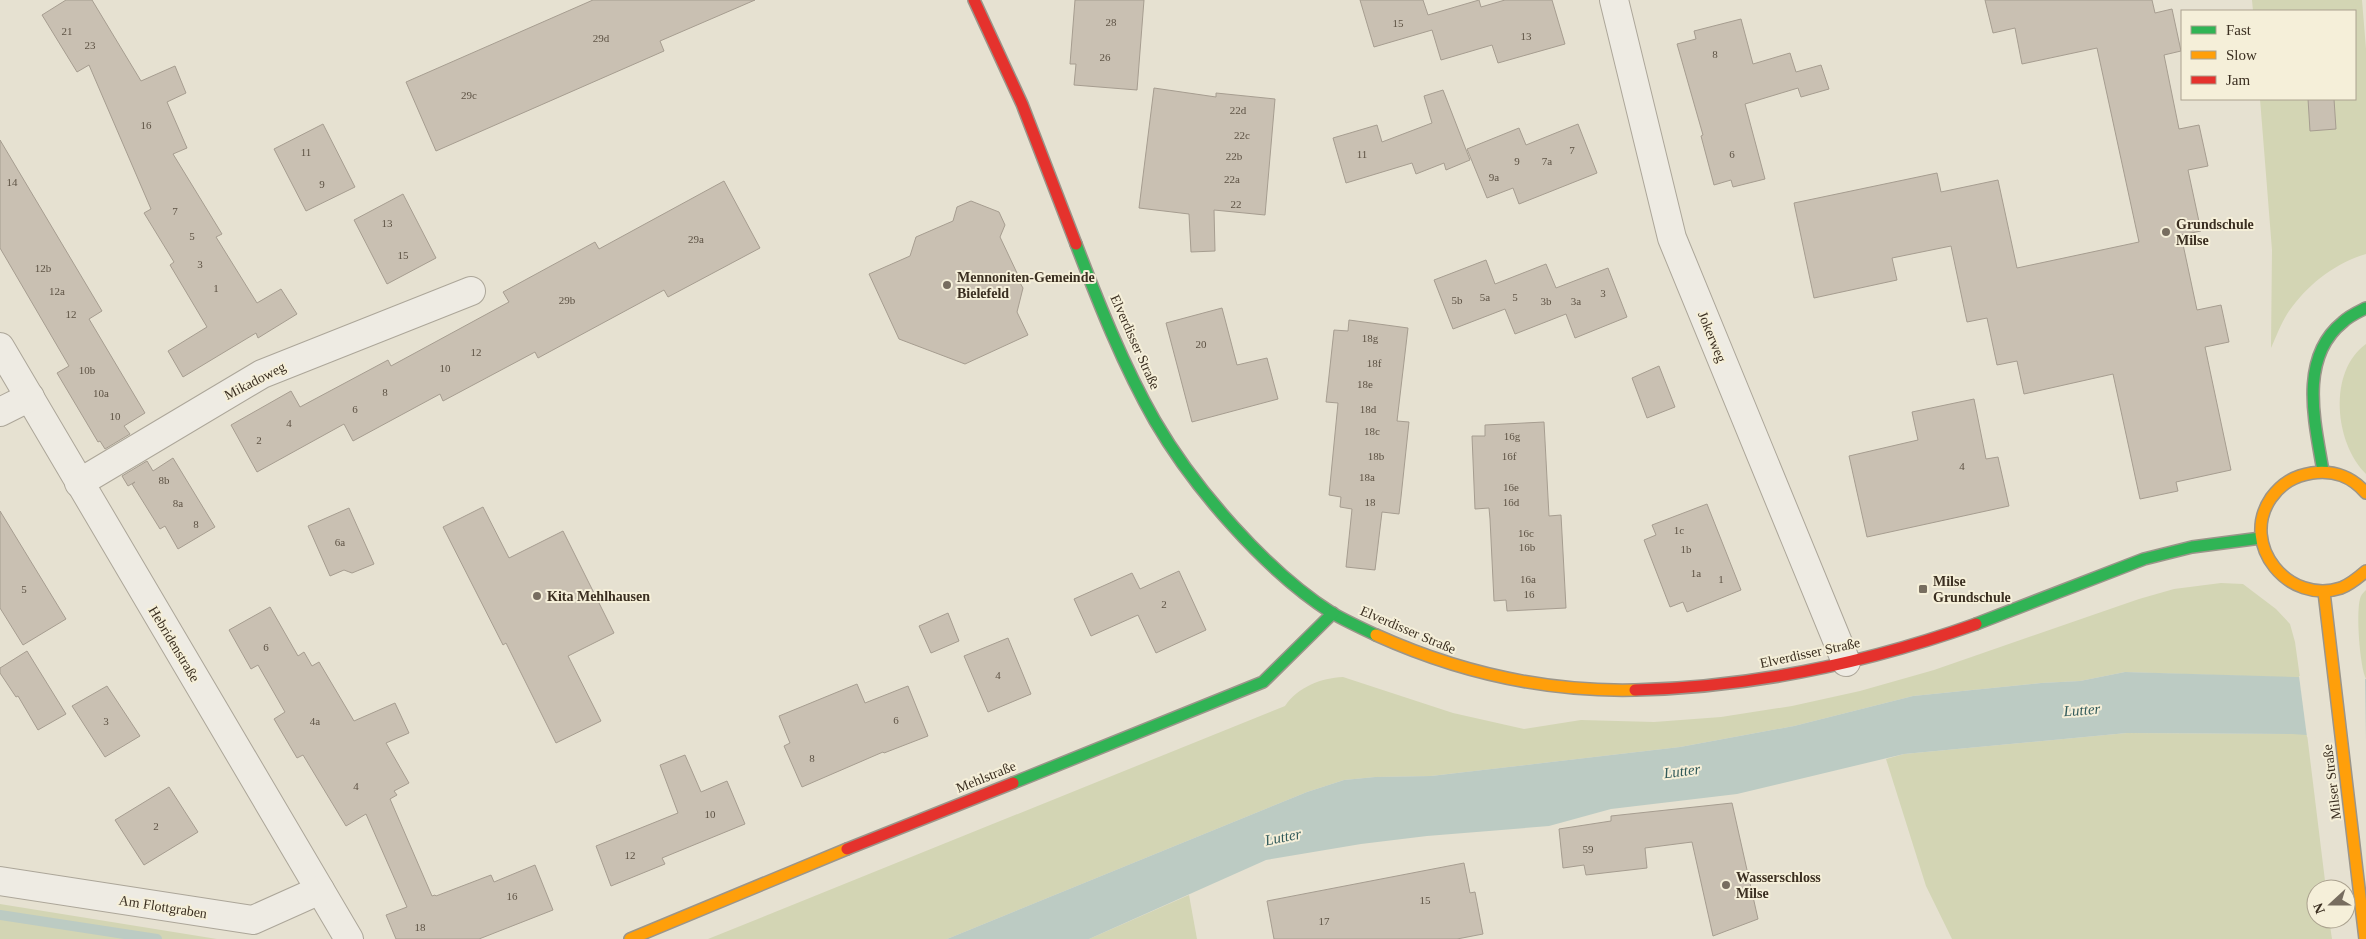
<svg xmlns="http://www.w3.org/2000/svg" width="2366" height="939" font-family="'Times New Roman',serif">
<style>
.green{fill:#d3d5b4}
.water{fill:#bccbc3}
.pier{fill:#e6e1d1}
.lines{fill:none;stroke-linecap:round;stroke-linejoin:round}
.stream{stroke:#bccbc3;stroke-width:10}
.building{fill:#c9c0b2;stroke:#a69d90}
.street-casing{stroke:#aca699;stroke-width:30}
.fast-casing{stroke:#9b958a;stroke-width:14}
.slow-casing{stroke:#9b958a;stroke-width:14}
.jam-casing{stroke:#9b958a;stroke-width:14}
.street{stroke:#eeebe3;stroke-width:28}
.fast{stroke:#30b455;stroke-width:11}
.slow{stroke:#ff9f0a;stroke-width:11}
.jam{stroke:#e5322d;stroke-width:11}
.poi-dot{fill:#776d5f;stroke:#f5efd9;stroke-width:2}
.labels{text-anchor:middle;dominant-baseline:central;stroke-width:4;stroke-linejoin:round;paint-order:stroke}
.number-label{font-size:11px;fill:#5e5345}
.poi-label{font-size:14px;font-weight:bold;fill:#3b2f21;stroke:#f5efd9;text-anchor:start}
.street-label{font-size:14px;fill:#3b2f21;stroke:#f5efd9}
.water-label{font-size:15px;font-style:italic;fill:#315a5a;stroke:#f5efd9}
</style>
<rect width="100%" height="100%" fill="#e6e1d1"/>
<g class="green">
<path d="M2252,0h110l4,49v205c-30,9 -55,28 -74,53 -9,11 -15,28 -21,41l1,-98 -12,-151h95v-88h-102z"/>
<path d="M2366,344v130c-31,-30 -39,-102 0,-130z"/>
<path d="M2221,583l22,1 33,25 14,15 5,18 5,36 -175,-6 -45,9 -39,2 -128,13 -119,30 -114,21 -249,29 -56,1 -31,3 -37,12 -360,147h-239l577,-233c13,-19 36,-28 58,-29l110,36 71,16 57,-9 73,2 67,-5 71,-11 68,-15 74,-21 205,-71 35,-10z"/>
<path d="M2366,590v89c-6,-10 -11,-71 -5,-83 1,-2 3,-4 5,-6z"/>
<path d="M2127,733l180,1 19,155h-10v30h13l3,20h-380l-26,-53 -40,-127 18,-5z"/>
<path d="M1189,895l8,44h-108z"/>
<path d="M0,904l217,35h-217z"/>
</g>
<path class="water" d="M2125,672l241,7v60l-74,-5 -165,-1 -223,21 -167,40 -126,15 -62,17 -122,10 -66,8 -95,16 -177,79h-142l360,-147 37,-12 31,-3 56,-1 249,-29 114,-21 119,-30 128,-13 39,-2z"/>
<path class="pier" d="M2299,676l66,1 1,64 -59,-4z"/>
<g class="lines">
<path class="stream" d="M0,915l157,24"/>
</g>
<g class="building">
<path d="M66,0h26l49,81 34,-15 11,27 -19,9 20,46 -14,6 49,80 -6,3 41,66 24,-14 16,25 -39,24 -2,-5 -73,44 -15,-26 39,-24 -37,-62 4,-3 -30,-49 7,-4 -62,-144 -12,7 -35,-57z"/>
<path d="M593,0h162l-95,41 4,10 -228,100 -30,-69z"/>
<path d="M1075,0h69l-7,90 -63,-5 2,-21h-6z"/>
<path d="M1360,0h63l5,15 51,-15 2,7 24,-7h47l13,44 -67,19 -6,-18 -51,15 -9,-30 -58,17z"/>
<path d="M1985,0h167l3,13 17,-4 9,42 -17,4 15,74 20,-4 9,41 -20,4 13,61 -20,4 16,75 24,-5 8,37 -24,5 26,123 -55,12 2,9 -38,8 -27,-125 -89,20 -7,-33 -20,4 -10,-47 -20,4 -16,-76 -59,12 5,22 -83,18 -20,-95 143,-30 4,19 57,-12 19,88 122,-26 -42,-194 -75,16 -7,-36 -22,5z"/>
<path d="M1741,19l12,45 37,-11 6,19 25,-7 8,24 -28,8 -3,-9 -53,16 20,75 -32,8 -2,-7 -17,5 -13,-49 2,-1 -26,-91 19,-5 -2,-8z"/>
<path d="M1154,88l62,9v-4l59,6 -10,116 -51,-5 1,41 -24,1 -2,-38 -50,-6z"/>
<path d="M1443,90l27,70 -24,10 -2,-7 -28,11 -4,-11 -66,20 -13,-45 44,-13 5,17 50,-19 -8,-27z"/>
<path d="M2308,99h26l2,30 -26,2z"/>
<path d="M323,124l32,63 -49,24 -32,-62z"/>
<path d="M1578,124l19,49 -78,31 -6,-16 -26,10 -20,-49 52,-21 7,17z"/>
<path d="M0,140l102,171 -13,8 56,94 -21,13 6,8 -25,15 -5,-8 -2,1 -41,-69 12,-7 -69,-118z"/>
<path d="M724,181l36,67 -92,49 -4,-7 -126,68 -3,-6 -92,49 -3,-7 -87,47 -9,-17 -87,48 -26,-47 60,-34 9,16 88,-47 3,6 118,-64 -6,-10 92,-50 4,7z"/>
<path d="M403,194l33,64 -49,26 -33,-64z"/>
<path d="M971,201l28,11 6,13 -5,12 17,36 -1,3 7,12 -6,24 11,23 -63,29 -66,-25 -30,-65 41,-18 6,-19 37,-16 4,-14z"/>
<path d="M1486,260l9,24 51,-20 10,24 52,-20 19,49 -52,21 -9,-24 -51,20 -10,-25 -52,20 -19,-49z"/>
<path d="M1222,308l15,57 30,-7 11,41 -86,23 -26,-99z"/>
<path d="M1349,320l59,8 -11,93 12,1 -8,75 -2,17 -17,-2 -7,58 -29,-3 6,-58 -12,-2 1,-10 -12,-2 9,-92 -12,-1 2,-17 6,-55 14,1z"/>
<path d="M1659,366l16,41 -28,11 -15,-40z"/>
<path d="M1974,399l12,60 12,-2 11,49 -142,31 -18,-81 69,-16 -6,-28z"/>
<path d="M1544,422l5,94 12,-1 5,93 -59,3 -1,-11 -12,1 -4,-82 -1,-11 -14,1 -3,-73h13v-11z"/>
<path d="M173,458l42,69 -37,22 -13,-23 -5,3 -28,-45 3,-2 -7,4 -6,-10 25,-15 6,10z"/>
<path d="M1707,504l34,86 -54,22 -4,-10 -13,5 -26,-67 12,-5 -4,-10z"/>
<path d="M483,507l26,51 54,-27 51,102 -46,23 33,65 -45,22 -50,-100 -3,2 -60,-118z"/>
<path d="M349,508l25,56 -22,9 -8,-3 -14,6 -22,-50z"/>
<path d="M0,511l66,108 -43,26 -23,-37z"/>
<path d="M1179,571l27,59 -50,23 -18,-38 -47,21 -17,-37 58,-26 8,16z"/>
<path d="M270,607l28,49 6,-4 8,14 7,-4 35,59 41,-18 14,30 -23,10 23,40 -15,8 3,4 -7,4 42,97 3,-1 1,1 55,-21 3,7 41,-17 18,45 -74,29h-83l-10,-24 21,-8 -41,-93 -20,12 -43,-71 -6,3 -23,-39 11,-7 -27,-47 -7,4 -22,-39z"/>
<path d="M948,613l11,28 -28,12 -12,-27z"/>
<path d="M1008,638l23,56 -43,18 -24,-56z"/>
<path d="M27,651l39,63 -28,16 -20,-34 -2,1 -16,-24v-5z"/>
<path d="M857,684l8,19 43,-17 20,50 -44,17 -1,-1 -81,35 -18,-41 6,-3 -11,-27z"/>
<path d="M107,686l33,50 -35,21 -33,-51z"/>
<path d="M685,755l16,37 26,-11 18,43 -83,34 3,6 -54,22 -15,-40 82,-33 -18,-48z"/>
<path d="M169,787l29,45 -54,33 -29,-45z"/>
<path d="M1732,803l26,116 -45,17 -21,-94 -47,6 2,20 -61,7 -2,-10 -21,3 -4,-39 52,-8v-5z"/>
<path d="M1464,863l6,30 5,-1 8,42 -26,5h-183l-7,-38z"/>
</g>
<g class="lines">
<g class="street-casing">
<g id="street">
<path d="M1614,0l58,238 174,424"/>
<path d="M0,347l349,592"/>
<path d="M0,412l30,-15"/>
<path d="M79,483l183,-109 209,-83"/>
<path d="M0,881l253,39 67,-30"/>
</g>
</g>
<g class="fast-casing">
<g id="fast">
<path d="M1076,244c23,60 47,121 79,177 39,67 111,150 177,192 14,8 29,15 44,22"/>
<path d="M2323,471c-8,-48 -25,-113 20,-149 6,-6 15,-10 23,-14"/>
<path d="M1976,624l168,-65 48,-12 69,-9"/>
<path d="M1013,783l250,-101 70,-69"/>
</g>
</g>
<g class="slow-casing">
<g id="slow">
<path d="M2366,493c-15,-17 -32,-23 -54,-20 -18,3 -30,10 -41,25 -32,47 18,107 70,90 10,-4 17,-10 25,-17"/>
<path d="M2324,592l41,347"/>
<path d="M1376,635c82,37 169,57 259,55"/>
<path d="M630,939l217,-90"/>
</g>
</g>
<g class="jam-casing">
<g id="jam">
<path d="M974,0l48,104 54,140"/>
<path d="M1635,690c116,-3 232,-27 341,-66"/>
<path d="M847,849l166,-66"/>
</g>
</g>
<use href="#street" class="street"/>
<use href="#fast" class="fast"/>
<use href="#slow" class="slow"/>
<use href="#jam" class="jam"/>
</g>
<g class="poi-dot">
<circle cx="2166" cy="232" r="5"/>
<circle cx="947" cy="285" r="5"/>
<rect x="1918" y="584" width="10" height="10" rx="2.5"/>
<circle cx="537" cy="596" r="5"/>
<circle cx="1726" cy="885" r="5"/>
</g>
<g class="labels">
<g class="number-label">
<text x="1111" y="22">28</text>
<text x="1398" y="23">15</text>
<text x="67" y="31">21</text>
<text x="1526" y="36">13</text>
<text x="601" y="38">29d</text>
<text x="90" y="45">23</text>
<text x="1715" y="54">8</text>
<text x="1105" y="57">26</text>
<text x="469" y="95">29c</text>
<text x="1238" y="110">22d</text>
<text x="146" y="125">16</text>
<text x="1242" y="135">22c</text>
<text x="1572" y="150">7</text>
<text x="306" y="152">11</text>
<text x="1362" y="154">11</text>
<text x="1732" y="154">6</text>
<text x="1234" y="156">22b</text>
<text x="1517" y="161">9</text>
<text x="1547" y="161">7a</text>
<text x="1494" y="177">9a</text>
<text x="1232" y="179">22a</text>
<text x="12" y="182">14</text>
<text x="322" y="184">9</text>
<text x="1236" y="204">22</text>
<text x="175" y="211">7</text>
<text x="387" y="223">13</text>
<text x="192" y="236">5</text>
<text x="696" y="239">29a</text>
<text x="403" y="255">15</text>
<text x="200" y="264">3</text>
<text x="43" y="268">12b</text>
<text x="216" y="288">1</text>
<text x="57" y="291">12a</text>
<text x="1603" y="293">3</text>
<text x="1485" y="297">5a</text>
<text x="1515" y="297">5</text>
<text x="567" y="300">29b</text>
<text x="1457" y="300">5b</text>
<text x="1546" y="301">3b</text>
<text x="1576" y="301">3a</text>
<text x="71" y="314">12</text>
<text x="1370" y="338">18g</text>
<text x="1201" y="344">20</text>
<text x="476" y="352">12</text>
<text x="1374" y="363">18f</text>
<text x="445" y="368">10</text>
<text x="87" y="370">10b</text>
<text x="1365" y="384">18e</text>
<text x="385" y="392">8</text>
<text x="101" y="393">10a</text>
<text x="355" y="409">6</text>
<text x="1368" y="409">18d</text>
<text x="115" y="416">10</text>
<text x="289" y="423">4</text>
<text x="1372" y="431">18c</text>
<text x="1512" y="436">16g</text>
<text x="259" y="440">2</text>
<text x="1376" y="456">18b</text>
<text x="1509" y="456">16f</text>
<text x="1962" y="466">4</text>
<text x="1367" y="477">18a</text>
<text x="164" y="480">8b</text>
<text x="1511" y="487">16e</text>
<text x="1370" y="502">18</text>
<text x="1511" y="502">16d</text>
<text x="178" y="503">8a</text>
<text x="196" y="524">8</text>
<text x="1679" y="530">1c</text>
<text x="1526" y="533">16c</text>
<text x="340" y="542">6a</text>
<text x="1527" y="547">16b</text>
<text x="1686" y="549">1b</text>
<text x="1696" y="573">1a</text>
<text x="1528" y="579">16a</text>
<text x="1721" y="579">1</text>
<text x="24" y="589">5</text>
<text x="1529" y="594">16</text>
<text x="1164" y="604">2</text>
<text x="266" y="647">6</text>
<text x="998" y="675">4</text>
<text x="896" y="720">6</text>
<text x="106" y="721">3</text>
<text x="315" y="721">4a</text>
<text x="812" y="758">8</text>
<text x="356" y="786">4</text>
<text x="710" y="814">10</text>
<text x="156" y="826">2</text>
<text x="1588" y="849">59</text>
<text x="630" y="855">12</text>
<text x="512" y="896">16</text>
<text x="1425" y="900">15</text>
<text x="1324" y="921">17</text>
<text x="420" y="927">18</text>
</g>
<g class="poi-label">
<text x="2176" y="224">Grundschule<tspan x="2176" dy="16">Milse</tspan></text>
<text x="957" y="277">Mennoniten-Gemeinde<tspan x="957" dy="16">Bielefeld</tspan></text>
<text x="1933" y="581">Milse<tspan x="1933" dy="16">Grundschule</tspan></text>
<text x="547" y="596">Kita Mehlhausen</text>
<text x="1736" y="877">Wasserschloss<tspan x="1736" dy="16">Milse</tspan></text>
</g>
<g class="street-label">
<text transform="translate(1712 337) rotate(68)">Jokerweg</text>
<text transform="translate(1135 342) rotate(66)">Elverdisser Straße</text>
<text transform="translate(255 381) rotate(-27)">Mikadoweg</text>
<text transform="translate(1408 630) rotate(23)">Elverdisser Straße</text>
<text transform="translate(174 644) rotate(59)">Hebridenstraße</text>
<text transform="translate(1810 653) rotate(-12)">Elverdisser Straße</text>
<text transform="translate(986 777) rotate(-22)">Mehlstraße</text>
<text transform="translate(2332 782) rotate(-97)">Milser Straße</text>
<text transform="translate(163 907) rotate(9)">Am Flottgraben</text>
</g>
<g class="water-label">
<text transform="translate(2082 710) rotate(-4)">Lutter</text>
<text transform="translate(1682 771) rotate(-7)">Lutter</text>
<text transform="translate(1283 837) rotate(-11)">Lutter</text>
</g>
</g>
<rect x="2181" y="10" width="175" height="90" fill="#f5efd9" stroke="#aba28f"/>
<rect x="2191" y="26" width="25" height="8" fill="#30b455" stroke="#aba28f"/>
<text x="2226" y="35" font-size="15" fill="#3b2f21">Fast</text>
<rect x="2191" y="51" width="25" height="8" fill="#ff9f0a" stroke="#aba28f"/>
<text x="2226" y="60" font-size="15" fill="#3b2f21">Slow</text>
<rect x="2191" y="76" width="25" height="8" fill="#e5322d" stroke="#aba28f"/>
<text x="2226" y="85" font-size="15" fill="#3b2f21">Jam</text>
<g transform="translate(2331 904) rotate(249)"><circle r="24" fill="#f5efd9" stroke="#aba28f"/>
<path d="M0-4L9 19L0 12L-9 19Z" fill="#776d5f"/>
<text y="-8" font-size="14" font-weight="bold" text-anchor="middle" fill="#3b2f21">N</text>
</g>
</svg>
